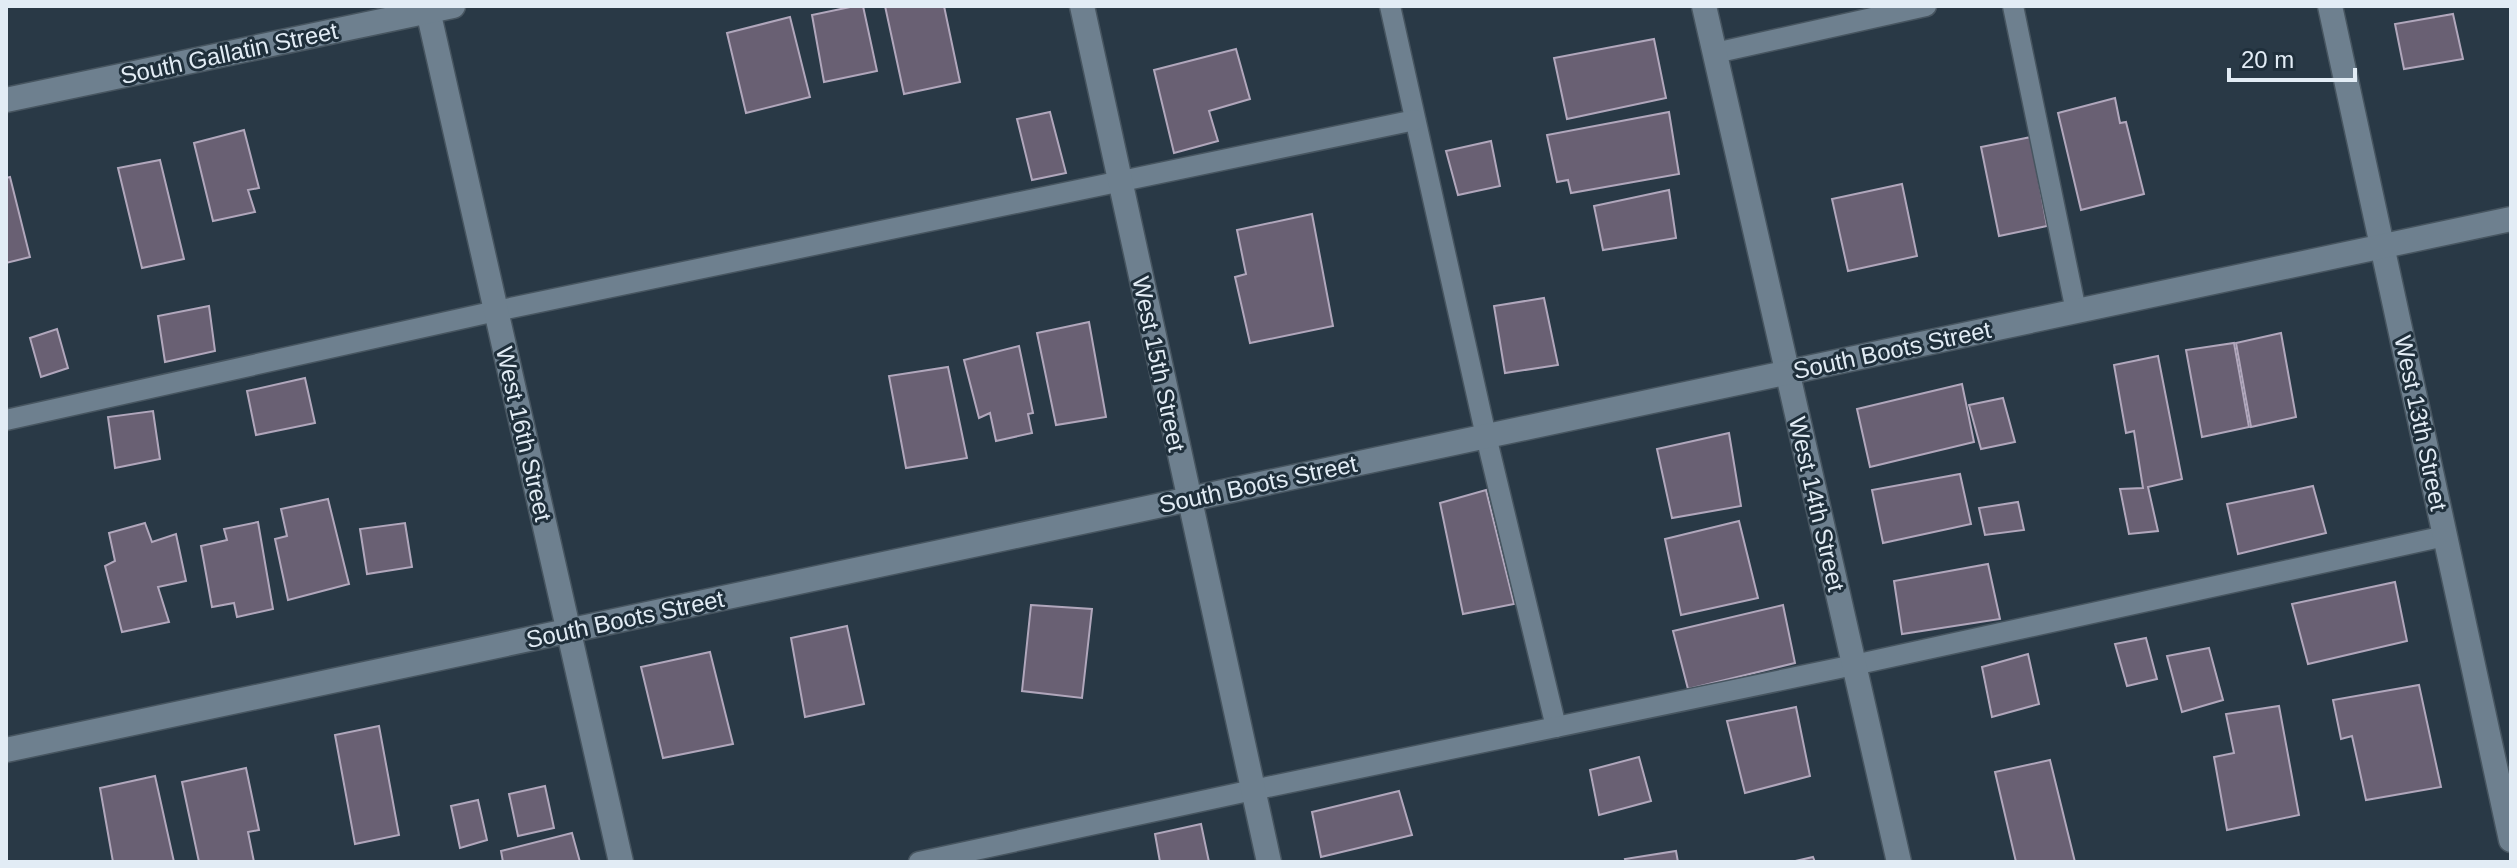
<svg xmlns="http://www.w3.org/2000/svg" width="2517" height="868" font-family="Helvetica,sans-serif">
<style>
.building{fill:#696073;stroke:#b1a7bc;stroke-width:2}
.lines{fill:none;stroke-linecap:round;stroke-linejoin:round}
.lane-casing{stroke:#475560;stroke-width:23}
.street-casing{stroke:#475560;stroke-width:27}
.lane{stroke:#6e808f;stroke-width:20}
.street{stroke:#6e808f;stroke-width:24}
.labels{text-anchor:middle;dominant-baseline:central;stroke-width:6;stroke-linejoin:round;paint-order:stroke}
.street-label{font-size:24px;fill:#e2ecf5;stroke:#1f2f3b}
</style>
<rect width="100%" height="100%" fill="#293946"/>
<g class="building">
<path d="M855,6h8l14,65 -53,11 -12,-67z"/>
<path d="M885,6h59l16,76 -56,12z"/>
<path d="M2453,14l10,45 -59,10 -9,-45z"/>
<path d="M790,17l20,80 -64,16 -19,-80z"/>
<path d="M1654,39l12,59 -99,21 -13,-61z"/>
<path d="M1236,49l14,50 -41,12 9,30 -44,12 -20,-83z"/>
<path d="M2115,98l5,25 6,-1 18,72 -63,16 -23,-97z"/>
<path d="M1050,112l16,61 -34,7 -15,-61z"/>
<path d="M1669,112l10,62 -108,19 -3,-13 -11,2 -10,-47z"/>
<path d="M244,130l15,58 -11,2 7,22 -42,9 -19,-78z"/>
<path d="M2031,137l16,89 -48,10 -18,-89z"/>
<path d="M1491,141l9,45 -42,9 -12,-44z"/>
<path d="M160,160l24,99 -42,9 -24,-100z"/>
<path d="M10,177l20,80 -24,6v-85z"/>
<path d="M1902,184l15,72 -69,15 -16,-72z"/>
<path d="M1669,190l7,48 -73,12 -9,-44z"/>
<path d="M1312,214l21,112 -83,17 -15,-66 11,-3 -9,-44z"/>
<path d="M1544,298l14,67 -53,8 -11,-67z"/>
<path d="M209,306l6,45 -50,11 -7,-46z"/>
<path d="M1089,322l17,95 -50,8 -19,-92z"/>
<path d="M57,329l11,39 -27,9 -11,-39z"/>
<path d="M2281,333l15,84 -45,10 -15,-84z"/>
<path d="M2234,343l15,84 -47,10 -16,-87z"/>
<path d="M1019,346l14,67 -5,1 4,19 -36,8 -6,-28 -11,5 -15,-58z"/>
<path d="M2158,356l24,123 -34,8 10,44 -29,3 -9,-45 23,-1 -9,-57 -8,2 -12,-68z"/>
<path d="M948,367l19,91 -61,10 -17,-92z"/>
<path d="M305,378l10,45 -59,12 -9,-44z"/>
<path d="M1962,384l12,58 -104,25 -13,-58z"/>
<path d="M2003,398l12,44 -34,7 -12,-44z"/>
<path d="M153,411l7,48 -45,9 -7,-51z"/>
<path d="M1729,433l12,73 -69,12 -15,-69z"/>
<path d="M1960,474l11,50 -88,19 -11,-53z"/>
<path d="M2313,486l13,47 -88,21 -11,-50z"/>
<path d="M1486,490l28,114 -51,10 -23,-111z"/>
<path d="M328,499l21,85 -61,16 -13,-61 12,-3 -6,-27z"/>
<path d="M2018,502l6,28 -39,5 -6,-27z"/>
<path d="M1739,521l19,77 -77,17 -16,-76z"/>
<path d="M258,522l15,87 -36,8 -3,-14 -22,4 -11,-61 26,-6 -3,-11z"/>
<path d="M145,523l7,19 24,-8 10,47 -28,6 11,35 -47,10 -17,-66 10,-5 -6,-28z"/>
<path d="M405,523l7,44 -45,7 -7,-45z"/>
<path d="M1988,564l12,55 -98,15 -8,-53z"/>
<path d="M2395,582l12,59 -99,23 -16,-60z"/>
<path d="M1031,605l61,4 -10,89 -60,-7z"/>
<path d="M1783,605l12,58 -107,26 -15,-58z"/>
<path d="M847,626l17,78 -59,13 -14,-79z"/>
<path d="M2146,638l11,41 -30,7 -12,-42z"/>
<path d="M2209,648l14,52 -41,12 -15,-56z"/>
<path d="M710,652l23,92 -70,14 -22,-91z"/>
<path d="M2028,654l11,50 -47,13 -10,-50z"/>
<path d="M2419,685l22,102 -75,13 -14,-64 -11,3 -8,-39z"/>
<path d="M2279,706l20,109 -72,15 -13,-73 20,-4 -8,-39z"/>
<path d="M1796,707l14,69 -65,17 -18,-72z"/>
<path d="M379,726l20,109 -44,9 -20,-109z"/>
<path d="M1639,757l12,44 -52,14 -9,-45z"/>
<path d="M2050,760l25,102h-59l-21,-90z"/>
<path d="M246,768l13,62 -11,2 6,30h-55l-17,-80z"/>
<path d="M155,776l19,86h-61l-13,-74z"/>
<path d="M545,786l9,42 -36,8 -9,-42z"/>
<path d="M1399,791l13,44 -91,22 -9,-45z"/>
<path d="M478,800l9,40 -27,8 -9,-42z"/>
<path d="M1201,824l8,38h-49l-5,-28z"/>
<path d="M572,833l8,29h-77l-2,-11z"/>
<path d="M1676,851l2,11h-52l-1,-3z"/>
<path d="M1813,857l2,5h-24z"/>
</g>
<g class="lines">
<g class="lane-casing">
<g id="lane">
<path d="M1390,6l96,430 70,291"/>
<path d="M2013,6l63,305"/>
<path d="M1715,53l211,-47"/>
<path d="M6,420l490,-109 919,-191"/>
<path d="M919,862l334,-72 601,-125 591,-129"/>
</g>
</g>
<g class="street-casing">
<g id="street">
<path d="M427,6l194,856"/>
<path d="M1082,6l187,856"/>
<path d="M1704,6l195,856"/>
<path d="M2330,6l181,834"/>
<path d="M6,100l447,-94"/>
<path d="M6,750l2505,-531"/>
</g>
</g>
<use href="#lane" class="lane"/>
<use href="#street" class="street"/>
</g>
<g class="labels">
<g class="street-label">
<text transform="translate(229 53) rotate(-12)">South Gallatin Street</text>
<text transform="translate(1892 350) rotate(-12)">South Boots Street</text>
<text transform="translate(1159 364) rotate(78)">West 15th Street</text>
<text transform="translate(2421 423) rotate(78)">West 13th Street</text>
<text transform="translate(524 434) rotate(77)">West 16th Street</text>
<text transform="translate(1258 484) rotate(-12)">South Boots Street</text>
<text transform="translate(1817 504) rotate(77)">West 14th Street</text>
<text transform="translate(625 619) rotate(-12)">South Boots Street</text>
</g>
</g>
<rect width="2517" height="868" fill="none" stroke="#e2ecf5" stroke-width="16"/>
<path d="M2229 68v12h126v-12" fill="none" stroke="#e2ecf5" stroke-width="4"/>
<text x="2241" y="68" font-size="24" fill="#e2ecf5" stroke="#1f2f3b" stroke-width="6" paint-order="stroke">20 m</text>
</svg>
